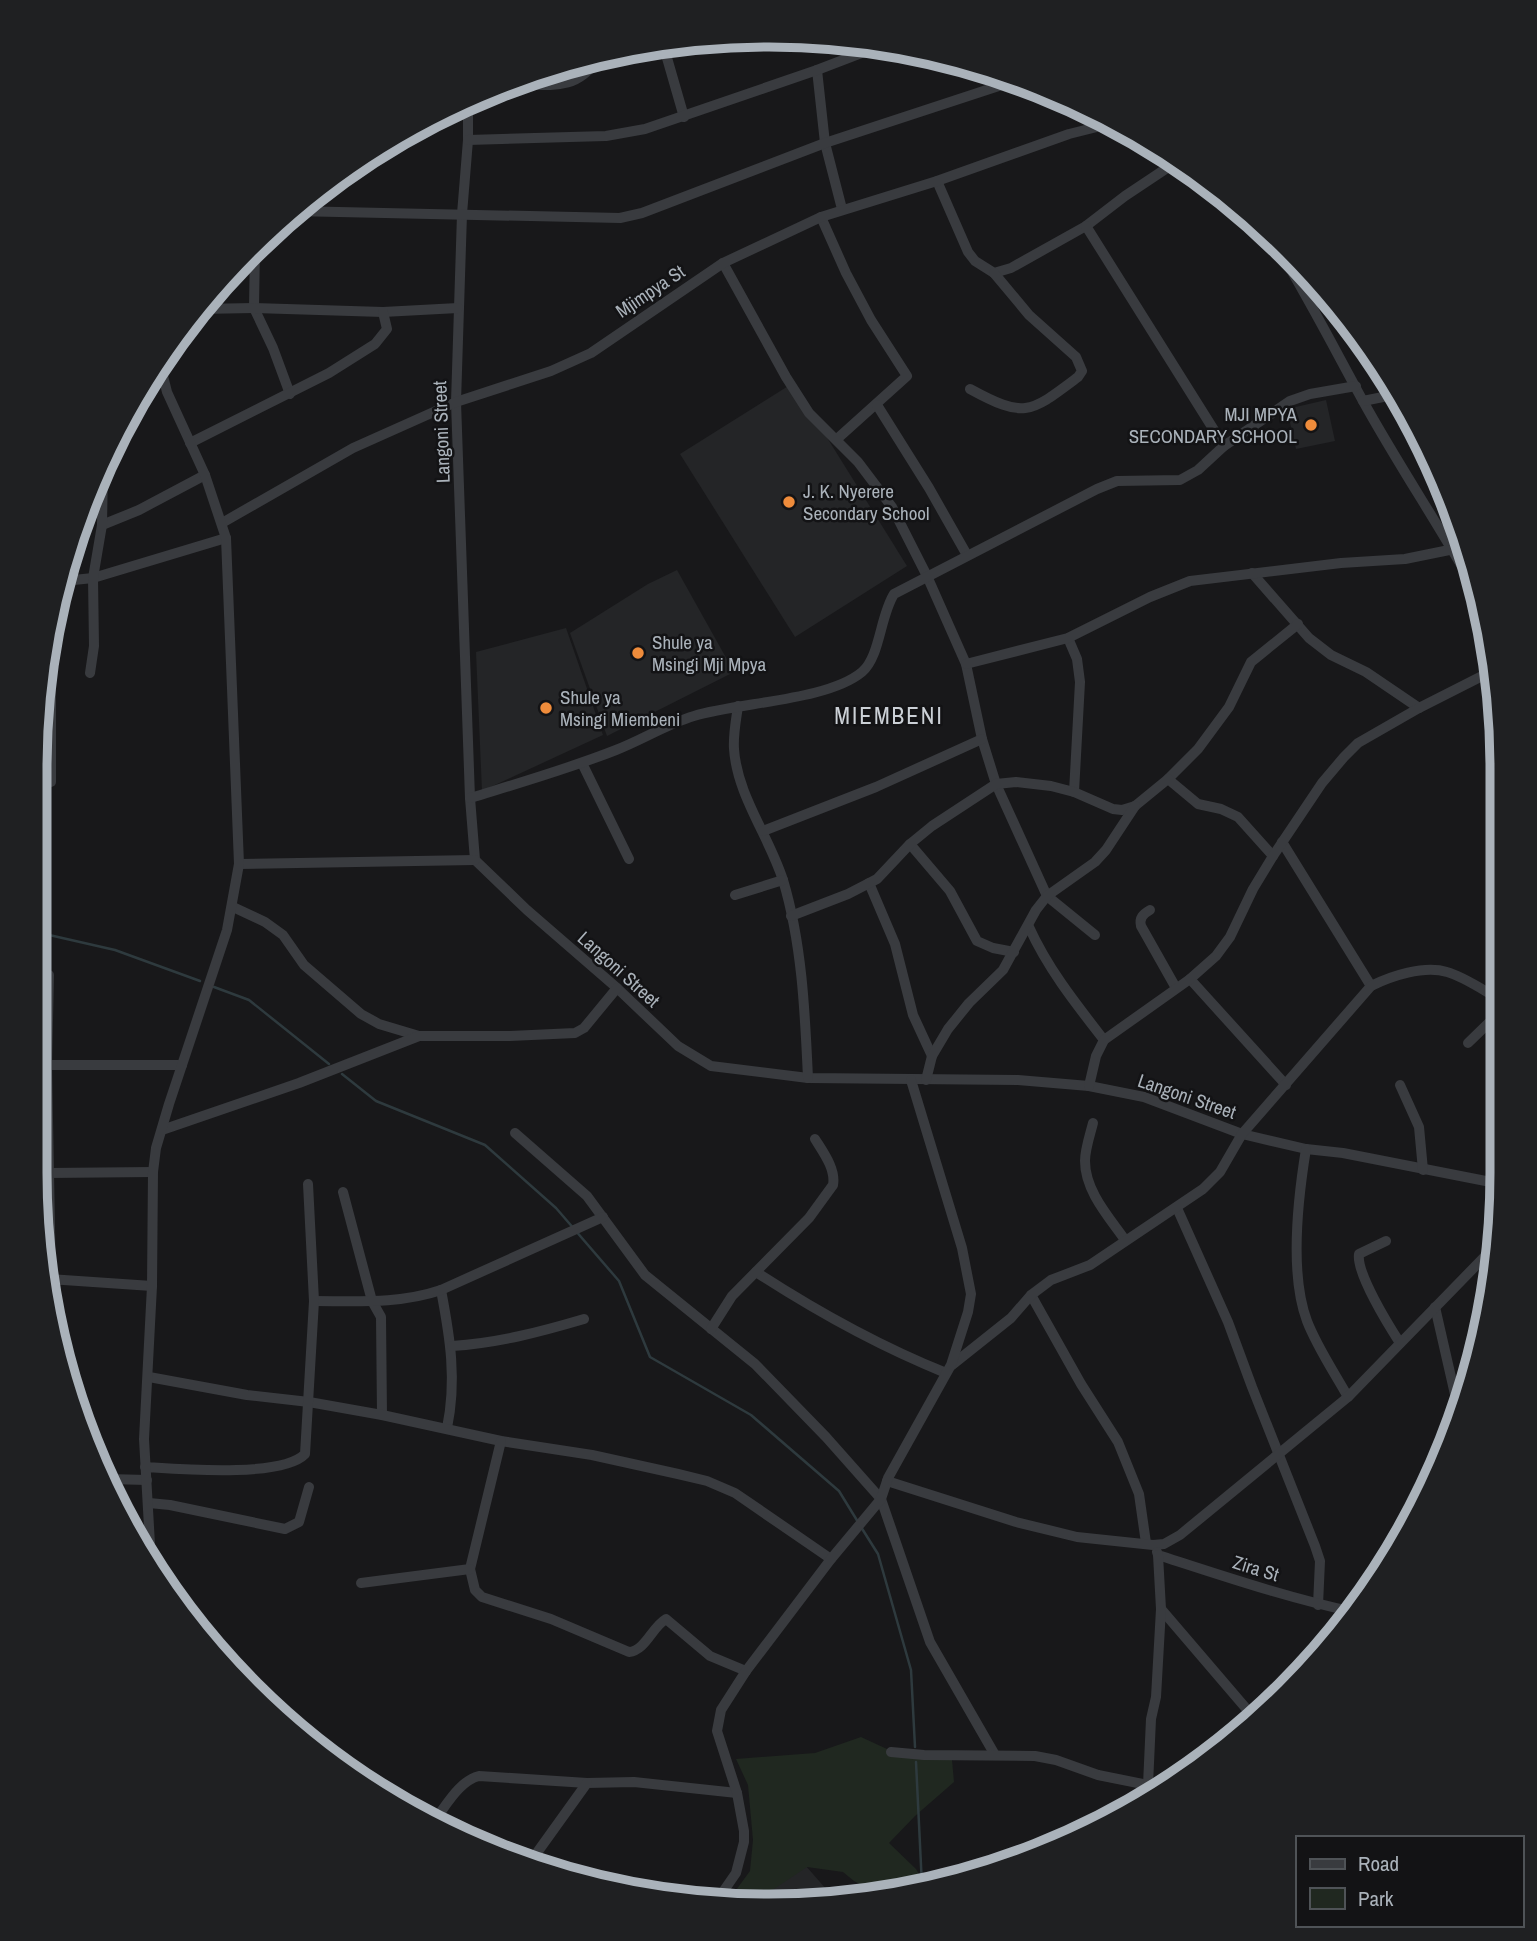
<svg xmlns="http://www.w3.org/2000/svg" width="1537" height="1941" font-family="'Archivo Narrow',sans-serif">
<style>
.built{fill:#242527}
.green{fill:#202820}
.lines{fill:none;stroke-linecap:round;stroke-linejoin:round}
.stream{stroke:#2e3a3e;stroke-width:2.5}
.minor{stroke:#393b3f;stroke-width:10}
.poi-dot{fill:#ef8c3b;stroke:#131315;stroke-width:2.5}
.labels{text-anchor:middle;dominant-baseline:central;stroke-width:5;stroke-linejoin:round;paint-order:stroke}
.street-label{font-size:19px;fill:#aab2ba;stroke:#131315}
.poi-label{font-size:19px;fill:#aab2ba;stroke:#131315;text-anchor:start}
.quarter-label{font-size:23px;letter-spacing:2px;fill:#cbd0d6;stroke:#131315}
.rim{fill:none;stroke:#aab2ba;stroke-width:9}
</style>
<rect width="100%" height="100%" fill="#18181a"/>
<g class="built">
<path d="M793,383l114,183 -112,71 -115,-183z"/>
<path d="M1326,400l9,41 -39,8 -9,-40z"/>
<path d="M677,570l57,102 -127,64 -37,-103 78,-49z"/>
<path d="M566,628l37,107 -121,56 -6,-139z"/>
<path d="M799,1858l34,39 -65,9 -21,-3z"/>
</g>
<path class="green" d="M861,1737l39,18 52,5 2,22 -39,34 -26,27 27,26 9,16 -56,8 -2,-5 -13,-7 -11,-9 -36,-5 -33,22 -17,16 -29,-4 22,-30 3,-31 -5,-55 -12,-26 79,-6z"/>
<g class="lines">
<g class="stream">
<path d="M36,932l79,18 85,31"/>
<path d="M214,987l35,13 80,64"/>
<path d="M342,1074l34,27 109,44 71,63 63,73 31,76 101,58 88,76 19,31"/>
<path d="M861,1527l17,27 33,116 4,77"/>
<path d="M916,1762l6,124"/>
</g>
<g class="minor">
<path d="M663,44l21,73"/>
<path d="M817,70l8,73 17,66"/>
<path d="M511,84c39,0 63,9 88,-26"/>
<path d="M468,103v37l-6,74 -6,188 14,396 5,62 52,50 90,78 61,58 33,20 97,12 210,2 71,6 55,11 98,37 64,15 37,4 158,31"/>
<path d="M468,140l138,-4 39,-7 172,-59 60,-23"/>
<path d="M937,181l31,71 7,9 19,12 17,-5 75,-42 39,-30 51,-34"/>
<path d="M293,211l327,7 22,-5 183,-70 189,-62"/>
<path d="M821,217l25,56 25,47 36,56 -70,63"/>
<path d="M1086,226l138,220"/>
<path d="M1275,243c32,52 59,105 88,158 37,67 80,130 117,197"/>
<path d="M255,247l-1,61 19,40 17,46"/>
<path d="M723,263l63,114 23,36 49,49 34,45 35,69 39,88 16,75 14,45 51,112 48,39"/>
<path d="M200,309l54,-1 129,4 75,-4"/>
<path d="M970,389c55,30 60,24 108,-12l4,-6 -6,-14 -47,-42 -35,-42"/>
<path d="M1363,401l35,-7"/>
<path d="M877,405l52,83 38,67"/>
<path d="M190,443l139,-70 46,-29 12,-15 -4,-17"/>
<path d="M222,523l131,-75 103,-46 95,-31 40,-18 132,-90 98,-46 116,-36 132,-47 44,-11"/>
<path d="M102,525l37,-15 66,-35"/>
<path d="M1252,573l57,65 22,17 35,17 53,36"/>
<path d="M64,581l29,-3 133,-40"/>
<path d="M1068,638l9,21 3,23 -6,110"/>
<path d="M51,648v134"/>
<path d="M966,664l102,-26 82,-41 40,-16 151,-18 64,-4 59,-12"/>
<path d="M90,673l4,-27 -1,-68 9,-53 1,-56"/>
<path d="M738,706c-2,14 -5,29 -4,43 3,46 35,87 49,131 19,63 22,132 25,198"/>
<path d="M582,763l47,96"/>
<path d="M1168,779l30,-30 31,-42 22,-45 47,-38"/>
<path d="M470,798c49,-15 98,-29 146,-48 26,-10 51,-26 78,-34 45,-14 133,-15 168,-44 18,-15 18,-56 32,-78l203,-105 20,-8 63,-1 18,-10 26,-24 66,-45 20,-7 46,-8"/>
<path d="M763,831l113,-44 106,-48"/>
<path d="M1282,842l89,144"/>
<path d="M910,844l40,47 27,50 16,7 21,4"/>
<path d="M239,864l236,-4"/>
<path d="M869,883l26,61 18,71 19,41"/>
<path d="M735,895l48,-15"/>
<path d="M233,907l32,15 18,13 21,30 57,49 18,10 40,12"/>
<path d="M1150,910c-7,4 -11,8 -9,16l35,62"/>
<path d="M791,916l57,-22 29,-15 33,-35 22,-18 64,-42 20,-2 35,4 23,6 39,17 9,1 13,-4 33,-27 30,25 23,5 17,8 35,39"/>
<path d="M1029,927c19,42 47,77 75,113"/>
<path d="M1495,949l6,-2"/>
<path d="M49,975l-2,90 4,215"/>
<path d="M1190,979l96,106"/>
<path d="M1468,1043l33,-32"/>
<path d="M47,1065h135"/>
<path d="M926,1080l6,-24 16,-27 21,-26 34,-33 33,-60 11,-14 48,-34 11,-12 29,-44"/>
<path d="M1400,1085l19,42 4,43"/>
<path d="M1089,1086l7,-30 8,-16 86,-61 26,-23 14,-19 23,-48 20,-33 49,-73 22,-26 14,-14 61,-35 73,-37"/>
<path d="M1093,1123c-3,12 -8,26 -8,38 0,30 24,56 40,79"/>
<path d="M162,1130l137,-47 120,-47h91l65,-3 9,-5 33,-40"/>
<path d="M515,1133l72,63 58,79 110,89 71,73 55,62 49,143 65,113"/>
<path d="M1306,1149c-8,49 -17,124 1,172 10,26 27,51 41,76"/>
<path d="M48,1173l105,-1"/>
<path d="M343,1192l29,109 9,16 1,98"/>
<path d="M1177,1208l51,114 24,65 63,159 5,15 -2,44"/>
<path d="M1386,1241l-27,13c-3,19 30,72 41,89"/>
<path d="M756,1272c60,39 123,74 190,101"/>
<path d="M49,1279l103,7"/>
<path d="M441,1290c9,47 16,90 6,138"/>
<path d="M1031,1295l50,89 37,58 21,52 7,49"/>
<path d="M314,1301c43,0 86,3 127,-11l162,-73"/>
<path d="M1435,1307l24,105"/>
<path d="M711,1329l21,-33 77,-78 24,-33c3,-16 -10,-33 -18,-46"/>
<path d="M452,1346c46,-3 88,-14 132,-27"/>
<path d="M952,1365l59,-47 20,-23 20,-15 39,-15 113,-76 17,-17 22,-38 129,-148c20,-10 53,-21 76,-14 16,4 39,20 54,28"/>
<path d="M149,1377l98,18 62,7 73,13 119,26 91,14 86,19 29,7 28,12 96,66"/>
<path d="M501,1441l-31,128 5,21 7,7 69,22 78,33c17,-2 23,-25 37,-33l44,37 36,15"/>
<path d="M145,1467c33,2 137,11 160,-13l9,-153 -6,-117"/>
<path d="M108,1479l39,1"/>
<path d="M887,1481l129,41 61,15 76,8 11,-1 16,-9 168,-138 147,-151"/>
<path d="M149,1503l21,2 115,24 14,-7 10,-35"/>
<path d="M1157,1552l1,3c65,21 130,43 196,57"/>
<path d="M151,1562l-7,-123 8,-153 1,-114 3,-24 13,-44 58,-174 12,-66 -13,-326 -21,-63 -38,-83 -7,-28"/>
<path d="M361,1583l109,-14"/>
<path d="M1161,1609l95,111"/>
<path d="M891,1752l33,3 111,1 21,4 42,15 50,10"/>
<path d="M380,1791l4,-1 53,27"/>
<path d="M1142,1803l6,-18 3,-66 5,-22 5,-88 -3,-54"/>
<path d="M434,1821c12,-15 25,-40 45,-45l108,7 47,-1 103,11"/>
<path d="M531,1861l56,-78"/>
<path d="M718,1899l18,-26 8,-31v-11l-7,-38 -20,-62 4,-21 25,-39 85,-112 50,-60 7,-21 63,-113 17,-53 3,-18 -9,-46 -51,-168"/>
</g>
</g>
<g class="poi-dot">
<circle cx="1311" cy="425" r="7"/>
<circle cx="789" cy="502" r="7"/>
<circle cx="638" cy="653" r="7"/>
<circle cx="546" cy="708" r="7"/>
</g>
<g class="labels">
<g class="street-label">
<text transform="translate(650 291) rotate(-34)">Mjimpya St</text>
<text transform="translate(441 432) rotate(-92)">Langoni Street</text>
<text transform="translate(619 969) rotate(42)">Langoni Street</text>
<text transform="translate(1187 1096) rotate(19)">Langoni Street</text>
<text transform="translate(1256 1568) rotate(17)">Zira St</text>
</g>
<g class="poi-label">
<text x="1297" y="414" text-anchor="end">MJI MPYA<tspan x="1297" dy="22">SECONDARY SCHOOL</tspan></text>
<text x="803" y="491">J. K. Nyerere<tspan x="803" dy="22">Secondary School</tspan></text>
<text x="652" y="642">Shule ya<tspan x="652" dy="22">Msingi Mji Mpya</tspan></text>
<text x="560" y="697">Shule ya<tspan x="560" dy="22">Msingi Miembeni</tspan></text>
</g>
<g class="quarter-label">
<text x="889" y="715">MIEMBENI</text>
</g>
</g>
<path d="M0 0H1537V1941H0ZM768 47H769A721 721 0 0 1 1490 768V1173A721 721 0 0 1 769 1894H768A721 721 0 0 1 47 1173V768A721 721 0 0 1 768 47Z" fill="#1f2022" fill-rule="evenodd"/>
<path class="rim" d="M768 47H769A721 721 0 0 1 1490 768V1173A721 721 0 0 1 769 1894H768A721 721 0 0 1 47 1173V768A721 721 0 0 1 768 47Z"/>
<rect x="1296" y="1836" width="228" height="91" fill="#131315" stroke="#4f5357" stroke-width="2"/>
<rect x="1310" y="1859" width="35" height="10" fill="#393b3f" stroke="#4f5357" stroke-width="2"/>
<text x="1358" y="1871" font-size="21" fill="#aab2ba">Road</text>
<rect x="1310" y="1888" width="35" height="21" fill="#202820" stroke="#4f5357" stroke-width="2"/>
<text x="1358" y="1906" font-size="21" fill="#aab2ba">Park</text>
</svg>
